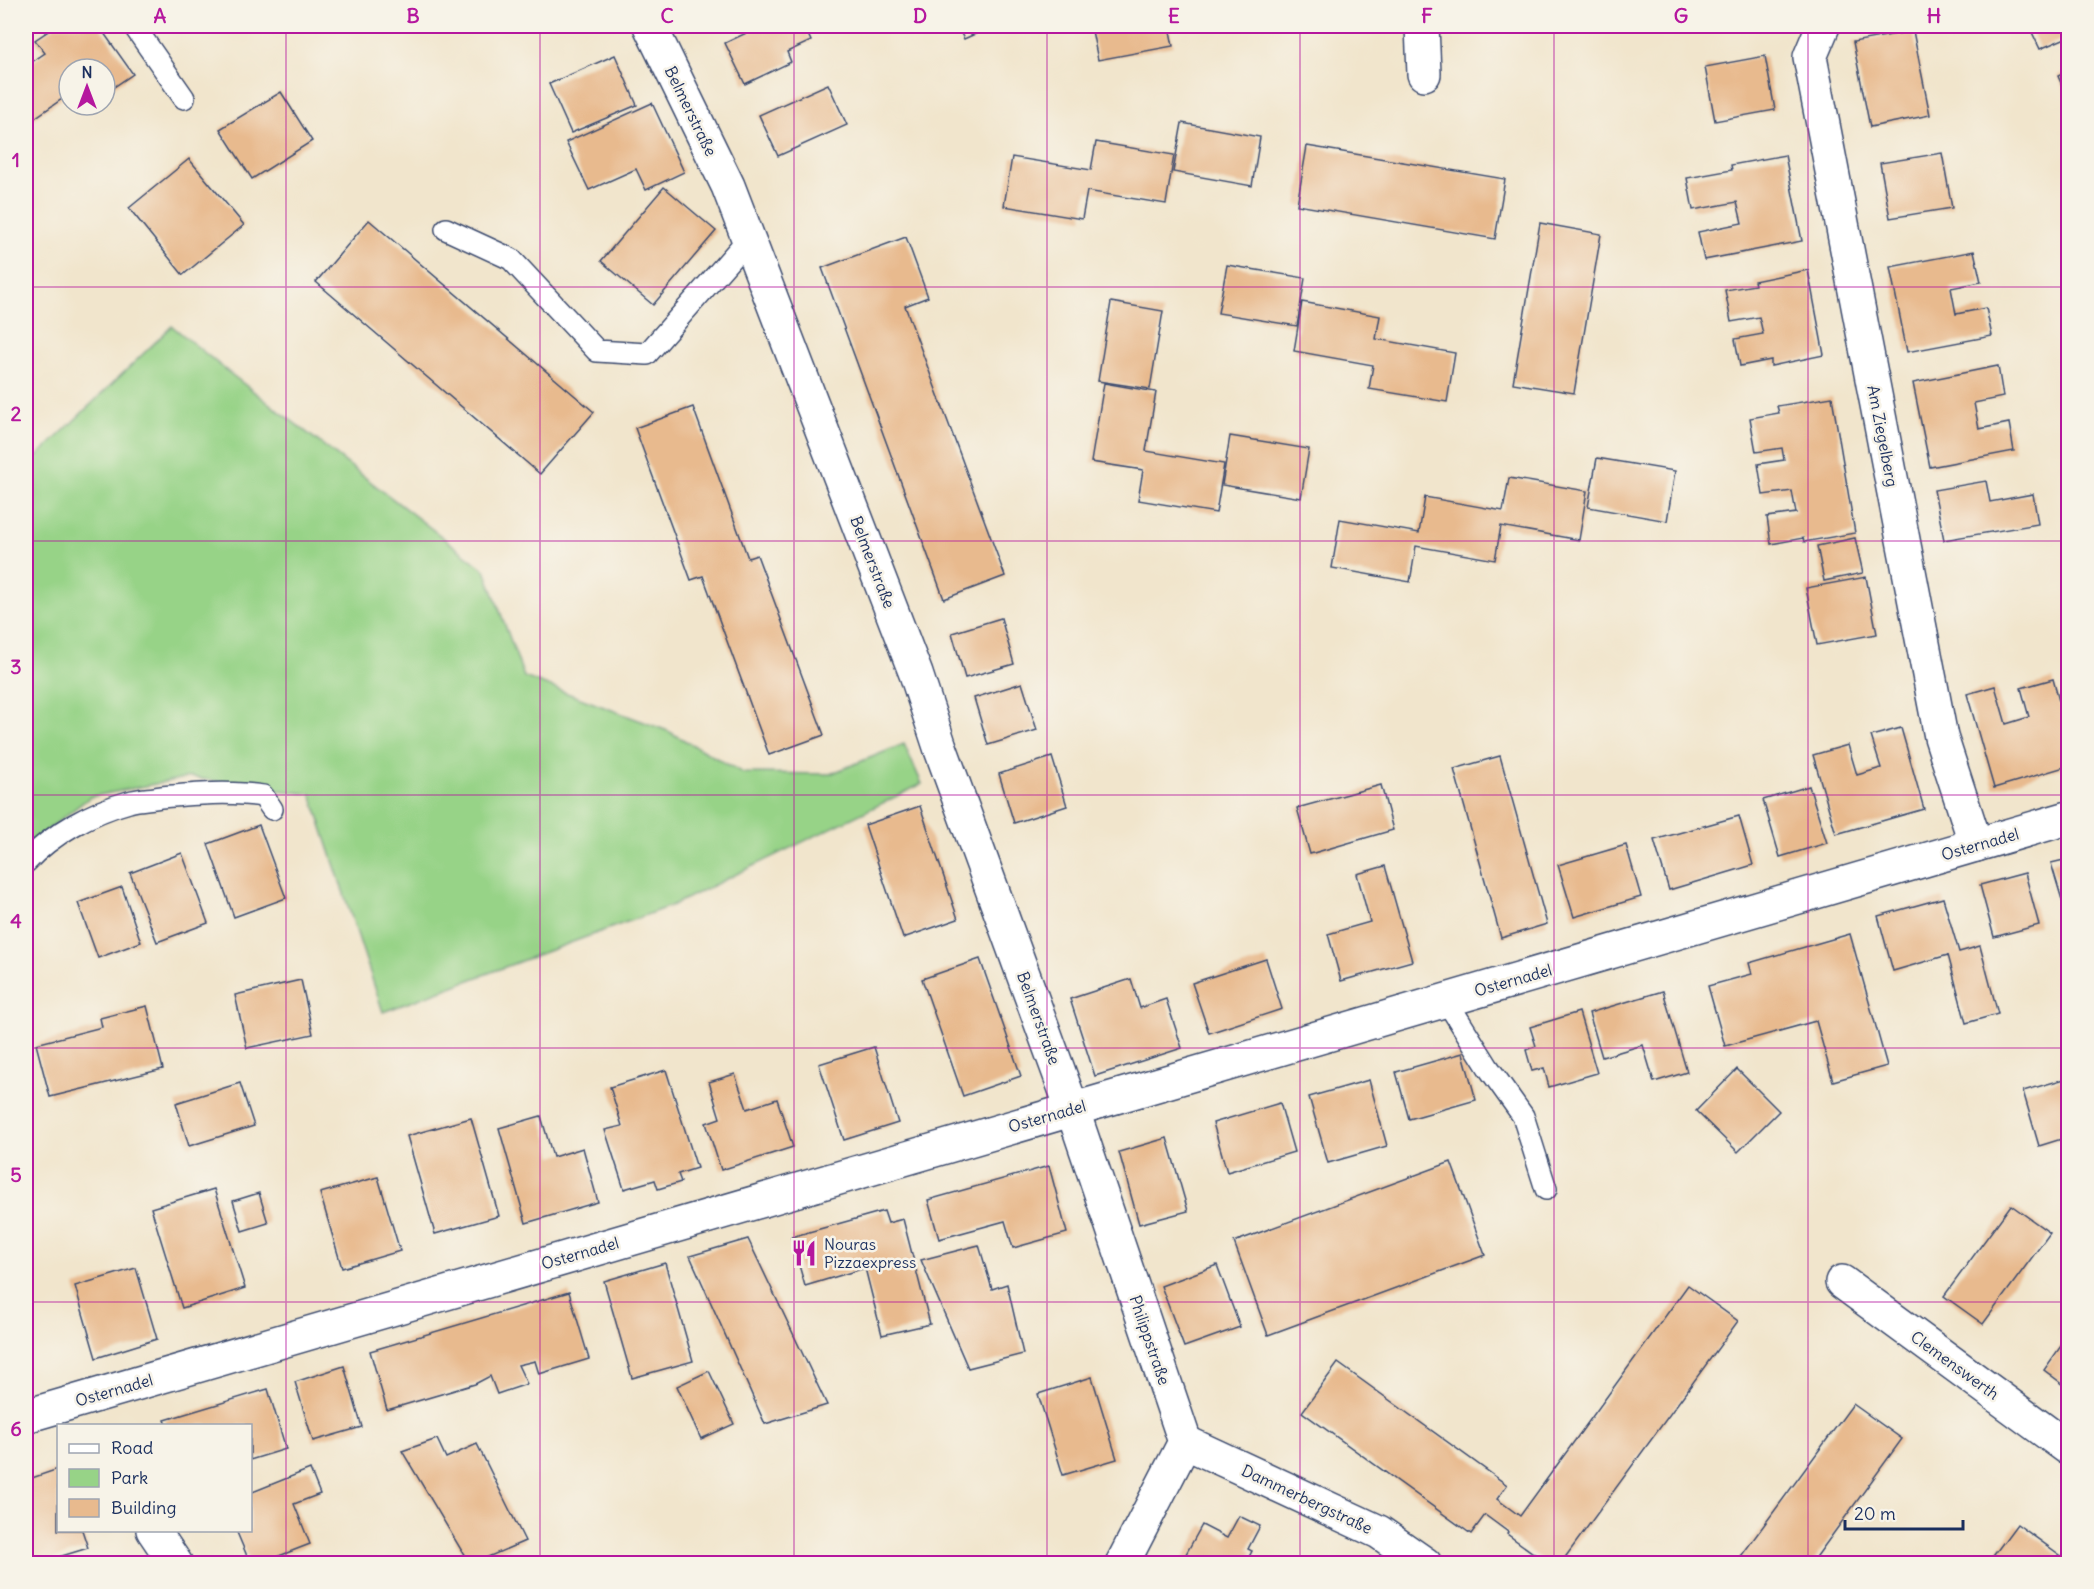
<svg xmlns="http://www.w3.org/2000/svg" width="2094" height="1589" font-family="Delius,sans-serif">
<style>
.green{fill:#97d387;stroke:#598172;stroke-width:1.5}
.building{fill:#e8ba8e}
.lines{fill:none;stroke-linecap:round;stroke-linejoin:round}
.service-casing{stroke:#3b4a6e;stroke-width:24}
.minor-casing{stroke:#3b4a6e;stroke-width:36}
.service{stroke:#fff;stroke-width:21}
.minor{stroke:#fff;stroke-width:33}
.grid{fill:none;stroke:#b5179e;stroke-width:1.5;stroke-opacity:0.55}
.labels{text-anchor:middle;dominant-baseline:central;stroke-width:5;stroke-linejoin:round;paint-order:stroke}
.street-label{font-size:16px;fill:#1b2f5e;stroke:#f7f3e8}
.poi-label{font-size:16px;fill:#1b2f5e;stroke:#f7f3e8;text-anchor:start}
.neatline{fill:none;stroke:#b5179e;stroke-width:2}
.grid-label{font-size:20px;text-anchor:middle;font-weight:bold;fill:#b5179e}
</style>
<rect width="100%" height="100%" fill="#f7f3e8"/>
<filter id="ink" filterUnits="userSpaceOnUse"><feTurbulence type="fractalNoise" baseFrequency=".0167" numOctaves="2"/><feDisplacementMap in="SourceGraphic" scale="12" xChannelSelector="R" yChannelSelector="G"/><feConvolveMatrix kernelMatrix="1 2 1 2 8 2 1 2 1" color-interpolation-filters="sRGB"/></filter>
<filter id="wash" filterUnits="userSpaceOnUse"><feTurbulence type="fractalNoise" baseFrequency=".008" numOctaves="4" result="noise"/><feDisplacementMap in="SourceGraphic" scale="24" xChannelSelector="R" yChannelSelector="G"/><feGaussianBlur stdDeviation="1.35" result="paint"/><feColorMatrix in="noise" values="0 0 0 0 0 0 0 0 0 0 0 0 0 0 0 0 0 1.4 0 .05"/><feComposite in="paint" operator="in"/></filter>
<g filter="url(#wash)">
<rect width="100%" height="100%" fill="#f1e5cc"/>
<path class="green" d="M172,326l55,45 258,199 39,107 144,54 75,42 87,1 74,-30 18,40 -249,121 -290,107 -72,-218 -59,-7 -62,-10 -100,20 -62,48 -2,42v-420z"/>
<g id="blocks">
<g class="building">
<path d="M56,26h43l34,48 -28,19v-24h-36v25l-43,30v-58l19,-13 -10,-13z"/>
<path d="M761,26h13l2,5 11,-5h17l7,15 -24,11 4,10 -46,22 -20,-41z"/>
<path d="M957,26h36l-29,13z"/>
<path d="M1091,26h78l4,20 -75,14z"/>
<path d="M2029,26h39v11l-28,12z"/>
<path d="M1913,31l17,84 -60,12 -17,-85z"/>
<path d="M615,55l22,50 -66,28 -22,-49z"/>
<path d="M1765,56l10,54 -60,11 -10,-54z"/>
<path d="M2068,71v28l-10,-23z"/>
<path d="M828,84l19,41 -69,31 -19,-41z"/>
<path d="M281,92l31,49 -60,38 -32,-50z"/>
<path d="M652,103l32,69 -38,18 -10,-21 -47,21 -23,-48z"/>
<path d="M1182,123l78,14 -8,49 -79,-14z"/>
<path d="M1096,142l78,13 -8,49 -79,-13 -5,28 -78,-13 8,-49 79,13z"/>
<path d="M1307,146l198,33 -10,60 -198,-34z"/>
<path d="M1942,153l10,55 -62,10 -10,-55z"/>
<path d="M1785,155l17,86 -98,19 -6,-28 44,-9 -5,-21 -44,8 -6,-32 45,-8 -1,-5z"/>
<path d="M189,159l55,66 -61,50 -54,-67z"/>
<path d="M664,187l52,44 -63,74 -52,-44z"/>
<path d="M369,220l225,192 -54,62 -224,-192z"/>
<path d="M1540,223l61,11 -27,159 -61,-10z"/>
<path d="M906,237l22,60 -23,9 100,270 -61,23 -122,-331z"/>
<path d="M1974,251l7,31 -30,6 5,26 30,-6 6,28 -85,16 -17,-85z"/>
<path d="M1227,265l78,13 -8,48 -79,-13z"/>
<path d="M1808,270l16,85 -53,11v-6l-31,6 -5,-27 28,-5 -2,-9 -2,-8 -28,5 -6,-32 30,-5 -1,-4z"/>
<path d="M1111,302l52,9 -13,78 -52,-8z"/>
<path d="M1302,302l78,14 -4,23 79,14 -8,49 -78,-13 4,-24 -79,-14z"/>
<path d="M1998,366l5,31 -29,6 5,26 30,-6 5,28 -84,16 -17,-84z"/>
<path d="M1104,383l52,9 -10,59 78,13 -8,49 -78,-13 5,-30 -52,-8z"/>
<path d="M1832,397l23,136 -51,9 -1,-4 -32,6 -4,-27 29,-4 -4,-22 -29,4 -5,-31 26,-4 -2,-12 -26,4 -6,-34 29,-5 -2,-7z"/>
<path d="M693,407l55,151 9,-3 67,180 -55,20 -66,-179 -12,4 -56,-152z"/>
<path d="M1230,436l79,13 -8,49 -79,-13z"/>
<path d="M1597,458l78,13 -8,50 -79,-14z"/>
<path d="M1509,478l78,13 -8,49 -78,-14 -6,34 -79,-14 -6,36 -78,-14 8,-49 79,14 6,-36 78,14z"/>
<path d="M1986,481l4,21 43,-8 5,30 -94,16 -10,-50z"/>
<path d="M1855,538l8,35 -39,8 -7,-35z"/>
<path d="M1866,577l11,57 -60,11 -11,-57z"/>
<path d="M1001,618l13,46 -49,14 -13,-45z"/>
<path d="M2053,679l15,55v32l-74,22 -27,-94 28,-8 11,38 23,-7 -8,-29z"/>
<path d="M1022,683l15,47 -49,15 -14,-47z"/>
<path d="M1901,728l23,81 -88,25 -23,-79 35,-10 9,30 24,-7 -10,-32z"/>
<path d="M1500,756l47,168 -46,14 -47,-169z"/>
<path d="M1052,757l15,49 -53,17 -15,-49z"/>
<path d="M1381,785l12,45 -83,24 -13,-46z"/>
<path d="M1809,786l18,57 -47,14 -17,-57z"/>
<path d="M920,806l38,113 -55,19 -38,-113z"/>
<path d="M1739,816l14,49 -84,25 -15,-50z"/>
<path d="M259,825l27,73 -52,19 -26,-73z"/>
<path d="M1626,845l15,52 -67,20 -16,-52z"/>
<path d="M182,853l26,70 -51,19 -27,-69z"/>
<path d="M2068,859v61l-17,-57z"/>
<path d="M1385,866l27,95 -71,20 -13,-47 42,-12 -13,-48z"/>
<path d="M2025,873l14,52 -45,12 -14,-52z"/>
<path d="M122,887l19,55 -43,16 -20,-55z"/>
<path d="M1943,898l16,54 21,-6 18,68 -32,9 -18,-68 -55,16 -15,-55z"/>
<path d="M1850,934l37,132 -54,15 -17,-60 -91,25 -17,-60 44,-12 -3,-11z"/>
<path d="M980,959l41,117 -58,20 -41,-117z"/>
<path d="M1266,959l16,50 -73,24 -17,-50z"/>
<path d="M1131,979l9,29 26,-9 16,49 -87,28 -25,-77z"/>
<path d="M301,980l12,54 -66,14 -12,-53z"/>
<path d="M1663,991l24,81 -33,10 -11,-37 -41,12 -13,-44z"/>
<path d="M147,1006l16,63 -113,28 -14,-53 66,-17 -2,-9z"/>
<path d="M1579,1012l18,61 -48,14 -5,-19 -12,3 -6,-21 10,-4 -6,-19z"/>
<path d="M874,1047l24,76 -54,17 -25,-76z"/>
<path d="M1463,1053l13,47 -67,19 -13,-47z"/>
<path d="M1737,1069l42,42 -41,41 -42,-41z"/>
<path d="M666,1070l31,98 -19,6 3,8 -23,7 -3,-9 -31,9 -19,-59 17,-4 -12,-39z"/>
<path d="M735,1074l12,35 30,-10 16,48 -72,23 -15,-47 14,-5 -11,-36z"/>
<path d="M2068,1078v59l-29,9 -16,-55z"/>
<path d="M1369,1080l18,66 -59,17 -19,-66z"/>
<path d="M240,1083l14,43 -65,20 -13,-43z"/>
<path d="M1280,1103l14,49 -67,20 -14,-49z"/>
<path d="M541,1116l12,41 30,-9 15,54 -72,21 -27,-95z"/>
<path d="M471,1118l28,98 -64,18 -28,-98z"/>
<path d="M1167,1138l21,73 -49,13 -20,-72z"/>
<path d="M1451,1162l34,93 -217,80 -34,-93z"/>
<path d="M1049,1166l18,67 -54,15 -8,-27 -66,18 -11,-39z"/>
<path d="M378,1177l22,74 -58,17 -22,-75z"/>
<path d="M214,1189l31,99 -63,20 -31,-100z"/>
<path d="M259,1193l9,30 -26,8 -9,-30z"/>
<path d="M2011,1205l39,28 -67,91 -39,-28z"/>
<path d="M884,1211l4,12 15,-4 27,105 -48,11 -17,-67 -60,18 -14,-49z"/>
<path d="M748,1239l79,166 -62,19 -75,-168z"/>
<path d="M979,1245l13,44 15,-5 16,70 -55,14 -47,-108z"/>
<path d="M665,1263l28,98 -61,17 -28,-97z"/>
<path d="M1217,1265l23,62 -56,20 -23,-61z"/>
<path d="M136,1268l21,71 -61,19 -21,-72z"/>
<path d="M1688,1285l50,36 -177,242h-14l-40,-29 1,-2 -23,-17 -14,19 -169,-122 36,-49 169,122 -10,14 23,17z"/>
<path d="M569,1292l20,67 -50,15 -4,-13 -17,4 9,19 -30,10 -7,-18 -15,8 -88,26 -17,-59z"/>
<path d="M2068,1336v52l-24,-18z"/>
<path d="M344,1366l18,61 -49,14 -18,-59z"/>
<path d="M709,1371l25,53 -33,15 -24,-53z"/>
<path d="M1092,1377l25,82 -54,16 -25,-81z"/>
<path d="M268,1389l18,60 -36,11v-35h-83l-2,-5z"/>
<path d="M1853,1404l49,35 -90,124h-76z"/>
<path d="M437,1439l9,19 31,-14 48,97 -51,22h-5l-67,-112z"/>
<path d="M58,1469v61h24l6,18 -49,15h-13v-83z"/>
<path d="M310,1469l10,25 -26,10 16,40 -49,19h-11l-14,-33h14v-37z"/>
<path d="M1239,1516l21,10 -12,23 4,2 -6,12h-65l21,-38 25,13z"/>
<path d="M2017,1524l50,36 -3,3h-76z"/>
</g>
</g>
</g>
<g filter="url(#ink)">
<use href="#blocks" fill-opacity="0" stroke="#3b4a6e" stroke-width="1.5"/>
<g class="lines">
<g class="service-casing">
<g id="service">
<path d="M134,26l50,72"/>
<path d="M446,229l65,30 86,92 50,3 101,-115"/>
<path d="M26,862c26,-28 66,-50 103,-60 10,-3 22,-3 32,-5 34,-3 68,-6 102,-1l9,13"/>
<path d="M1446,1000l42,67 35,49 23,73"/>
</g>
</g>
<g class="minor-casing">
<g id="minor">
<path d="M650,26l78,160 188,488 24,73 132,361 113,334 -63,122"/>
<path d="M1422,26l2,48"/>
<path d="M1823,26l-13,31 131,680 35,108"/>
<path d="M1842,1282l226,166"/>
<path d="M26,1416l2042,-598"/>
<path d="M1185,1442l194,90 46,32"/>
<path d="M153,1530l23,34"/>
</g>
</g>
<use href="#service" class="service"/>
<use href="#minor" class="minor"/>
</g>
</g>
<path class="grid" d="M286,26v1538M540,26v1538M794,26v1538M1047,26v1538M1300,26v1538M1554,26v1538M1808,26v1538M26,287h2042M26,541h2042M26,795h2042M26,1048h2042M26,1302h2042"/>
<defs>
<g id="restaurant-bare" transform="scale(2.07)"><path d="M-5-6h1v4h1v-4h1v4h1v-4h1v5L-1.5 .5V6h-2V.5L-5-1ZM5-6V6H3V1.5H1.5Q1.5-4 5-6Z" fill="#b5179e" stroke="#f7f3e8" stroke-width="2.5" paint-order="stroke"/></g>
</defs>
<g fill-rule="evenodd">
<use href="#restaurant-bare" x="804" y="1253"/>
</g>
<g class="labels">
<g class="street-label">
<text transform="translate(691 111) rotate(64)">Belmerstraße</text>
<text transform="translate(1883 436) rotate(79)">Am Ziegelberg</text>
<text transform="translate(873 562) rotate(69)">Belmerstraße</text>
<text transform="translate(1980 844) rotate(-16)">Osternadel</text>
<text transform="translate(1513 980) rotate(-16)">Osternadel</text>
<text transform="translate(1039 1018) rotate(70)">Belmerstraße</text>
<text transform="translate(1047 1116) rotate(-16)">Osternadel</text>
<text transform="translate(580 1253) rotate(-16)">Osternadel</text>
<text transform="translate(1150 1340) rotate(71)">Philippstraße</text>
<text transform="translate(1955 1365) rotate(36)">Clemenswerth</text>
<text transform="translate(114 1390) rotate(-16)">Osternadel</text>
<text transform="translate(1307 1499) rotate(25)">Dammerbergstraße</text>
</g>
<g class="poi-label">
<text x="824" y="1244">Nouras<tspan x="824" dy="18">Pizzaexpress</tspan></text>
</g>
</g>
<rect width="2094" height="1589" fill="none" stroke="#f7f3e8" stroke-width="66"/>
<rect x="57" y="1424" width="195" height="108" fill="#f7f3e8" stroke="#9fa5b1" stroke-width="1.5"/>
<rect x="69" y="1444" width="30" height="9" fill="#ffffff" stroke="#9fa5b1" stroke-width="1.5"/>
<text x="111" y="1454" font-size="18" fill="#1b2f5e">Road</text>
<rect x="69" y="1469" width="30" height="18" fill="#97d387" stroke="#9fa5b1" stroke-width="1.5"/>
<text x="111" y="1484" font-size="18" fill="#1b2f5e">Park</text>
<rect x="69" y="1499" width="30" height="18" fill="#e8ba8e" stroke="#9fa5b1" stroke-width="1.5"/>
<text x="111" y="1514" font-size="18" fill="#1b2f5e">Building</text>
<g transform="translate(87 87)"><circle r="28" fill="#f7f3e8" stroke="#9fa5b1" stroke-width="1.5"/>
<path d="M0-4.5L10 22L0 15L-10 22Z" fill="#b5179e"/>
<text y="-9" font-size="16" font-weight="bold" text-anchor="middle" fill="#1b2f5e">N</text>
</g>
<path d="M1845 1520v9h118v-9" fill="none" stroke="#1b2f5e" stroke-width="3"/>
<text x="1854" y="1520" font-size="18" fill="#1b2f5e" stroke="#f7f3e8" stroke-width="4.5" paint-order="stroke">20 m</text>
<rect x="33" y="33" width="2028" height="1523" class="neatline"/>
<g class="grid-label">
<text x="160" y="23">A</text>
<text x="413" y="23">B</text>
<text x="667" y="23">C</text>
<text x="920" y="23">D</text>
<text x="1174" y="23">E</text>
<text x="1427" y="23">F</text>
<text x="1681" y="23">G</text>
<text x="1934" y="23">H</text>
<text x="16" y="167">1</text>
<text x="16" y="421">2</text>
<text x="16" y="674">3</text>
<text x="16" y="928">4</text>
<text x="16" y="1182">5</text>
<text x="16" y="1436">6</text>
</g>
</svg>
